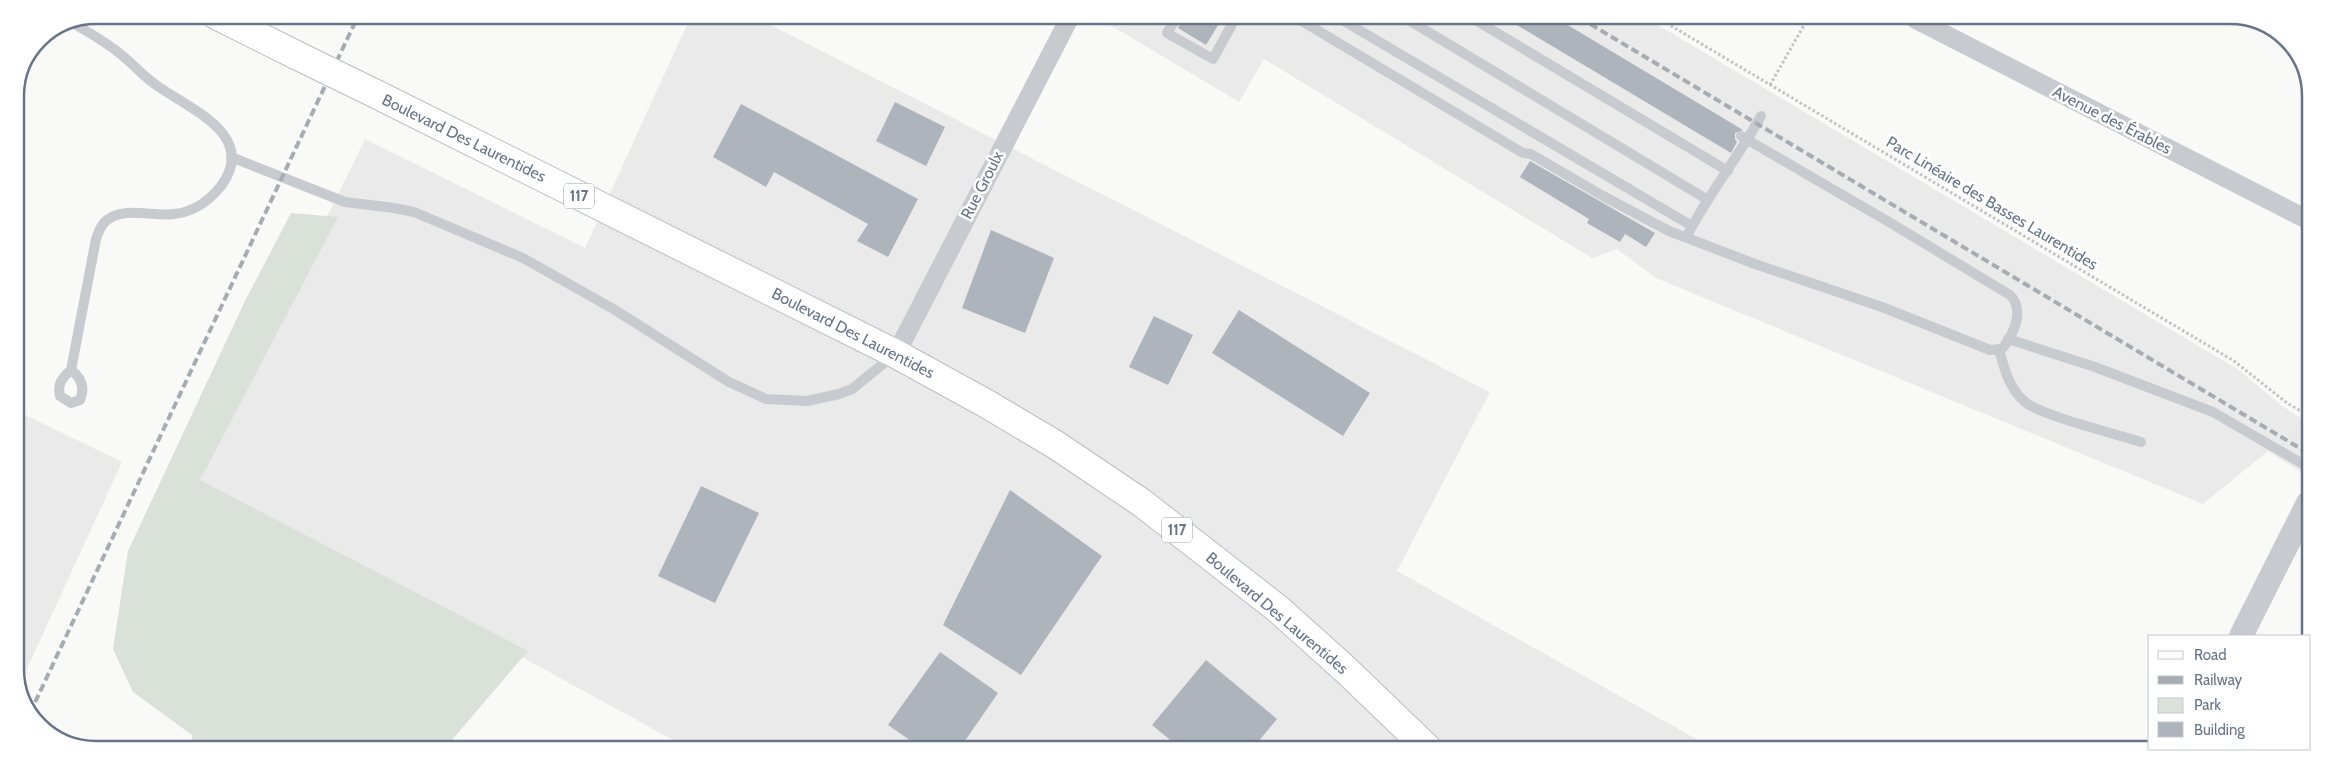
<svg xmlns="http://www.w3.org/2000/svg" width="2326" height="765" font-family="Cabin,sans-serif">
<style>
.built{fill:#eaeaea}
.green{fill:#dae1d8}
.building{fill:#aeb4bc}
.lines{fill:none;stroke-linecap:round;stroke-linejoin:round}
.primary-casing{stroke:#babdc2;stroke-width:30}
.path{stroke:#c1c2c5;stroke-width:3;stroke-dasharray:2.5 2.5;stroke-linecap:butt}
.service{stroke:#c7cace;stroke-width:10}
.minor{stroke:#c7cace;stroke-width:19}
.tertiary{stroke:#c7cace;stroke-width:24}
.primary{stroke:#fff;stroke-width:28}
.rail{stroke:#a7acb3;stroke-width:4;stroke-dasharray:8 4;stroke-linecap:butt}
.primary-bridge-casing{stroke:#babdc2;stroke-width:30;stroke-linecap:butt}
.primary-bridge{stroke:#fff;stroke-width:28}
.labels{text-anchor:middle;dominant-baseline:central;stroke-width:5;stroke-linejoin:round;paint-order:stroke}
.shield{fill:#fff;stroke:#959eac;stroke-width:1}
.shield-label{font-size:15px;font-weight:bold;fill:#687588}
.street-label{font-size:16px;fill:#687588;stroke:#fff}
.rim{fill:none;stroke:#687588;stroke-width:2.5}
</style>
<rect width="100%" height="100%" fill="#f9f9f7"/>
<g class="built">
<path d="M691,16h62l737,376 -93,179 317,178 -1028,-2 -487,-267 166,-341 220,109z"/>
<path d="M1114,17l532,1 593,352 43,36 27,17 -1,46 -3,6 -37,-24 -65,53 -547,-226 -39,-29 -25,9 -328,-199 -25,43 -129,-77z"/>
<path d="M15,410l107,52 -103,224 -4,-11z"/>
</g>
<path class="green" d="M291,213l47,4 -138,263 328,171 -82,96 -253,-1 -1,-11 -59,-43 -20,-43 15,-98 117,-250z"/>
<g class="building">
<path d="M1184,17h39l-17,28 -28,-17z"/>
<path d="M1505,18h51l187,112 -8,3v6l2,3 -6,11z"/>
<path d="M895,102l50,25 -19,39 -50,-25z"/>
<path d="M741,104l177,95 -30,58 -31,-16 11,-17 -94,-52 -8,15 -53,-30z"/>
<path d="M1530,161l125,72 -9,14 -21,-13 -5,8 -33,-19 2,-4 -69,-42z"/>
<path d="M991,230l63,28 -29,75 -63,-25z"/>
<path d="M1239,310l131,83 -27,43 -131,-83z"/>
<path d="M1154,316l39,19 -25,50 -39,-18z"/>
<path d="M701,486l58,27 -44,90 -57,-27z"/>
<path d="M1010,490l92,66 -81,119 -78,-50z"/>
<path d="M940,652l58,41 -38,55 -40,-1 -32,-22z"/>
<path d="M1206,660l71,59 -24,29h-73l-28,-23z"/>
</g>
<g class="lines">
<g class="primary-casing">
<g id="primary">
<path d="M216,15l80,40"/>
<path d="M378,95l518,259 91,50 69,41 86,58 136,106 68,61 81,78"/>
</g>
</g>
<g class="path">
<path d="M1658,18l576,343 53,42 22,13"/>
<path d="M1770,85l38,-67"/>
</g>
<g class="service">
<path d="M1177,17l-10,16 46,26 23,-42"/>
<path d="M1295,17l228,136 8,1 72,42 66,35 86,33 127,43 108,43 12,-1c12,-15 23,-39 8,-54l-121,-73 -148,-86"/>
<path d="M1337,17l355,209"/>
<path d="M1405,18l303,182"/>
<path d="M1472,18l256,153"/>
<path d="M231,157l114,45 49,6 20,4 109,46 92,52 114,72 37,17 41,2 32,-7 13,-5 42,-34"/>
<path d="M1689,232c21,-40 50,-76 72,-116"/>
<path d="M2008,339l87,28 118,45 95,55"/>
<path d="M1999,349c5,19 10,39 25,52 14,14 93,33 117,41"/>
<path d="M71,370c11,8 14,18 9,30l-9,3 -11,-7c-3,-12 2,-18 11,-26l25,-131c2,-6 5,-15 11,-19 18,-14 46,-3 67,-6 20,-2 35,-13 47,-28 37,-50 -29,-76 -62,-99 -13,-8 -23,-20 -35,-30 -15,-13 -32,-23 -50,-33"/>
</g>
<g class="minor">
<path d="M1915,19l395,202"/>
<path d="M896,354l174,-337"/>
</g>
<g class="tertiary">
<path d="M2241,636l67,-133"/>
<path d="M2184,750v-1"/>
</g>
<use href="#primary" class="primary"/>
<g class="rail">
<path d="M1580,18l728,435"/>
<path d="M30,713l328,-697"/>
</g>
<g class="primary-bridge-casing">
<path id="primary-bridge" d="M296,55l82,40"/>
</g>
<use href="#primary-bridge" class="primary-bridge"/>
</g>
<g class="labels">
<g class="shield">
<rect x="564" y="183.5" width="30" height="25" rx="4"/>
<rect x="1162" y="517.5" width="30" height="25" rx="4"/>
</g>
<g class="shield-label">
<text x="579" y="196">117</text>
<text x="1177" y="530">117</text>
</g>
<g class="street-label">
<text transform="translate(2112 120) rotate(27)">Avenue des Érables</text>
<text transform="translate(464 138) rotate(26)">Boulevard Des Laurentides</text>
<text transform="translate(982 185) rotate(-63)">Rue Groulx</text>
<text transform="translate(1992 203) rotate(31)">Parc Linéaire des Basses Laurentides</text>
<text transform="translate(853 333) rotate(27)">Boulevard Des Laurentides</text>
<text transform="translate(1277 613) rotate(40)">Boulevard Des Laurentides</text>
</g>
</g>
<path d="M0 0H2326V765H0ZM96 24H2230A72 72 0 0 1 2302 96V669A72 72 0 0 1 2230 741H96A72 72 0 0 1 24 669V96A72 72 0 0 1 96 24Z" fill="#fff" fill-rule="evenodd"/>
<path class="rim" d="M96 24H2230A72 72 0 0 1 2302 96V669A72 72 0 0 1 2230 741H96A72 72 0 0 1 24 669V96A72 72 0 0 1 96 24Z"/>
<rect x="2148" y="635" width="162" height="115" fill="#ffffff" stroke="#c3c8cf"/>
<rect x="2158" y="651" width="25" height="8" fill="#ffffff" stroke="#c3c8cf"/>
<text x="2194" y="660" font-size="15" fill="#687588">Road</text>
<rect x="2158" y="676" width="25" height="8" fill="#a7acb3" stroke="#c3c8cf"/>
<text x="2194" y="685" font-size="15" fill="#687588">Railway</text>
<rect x="2158" y="698" width="25" height="15" fill="#dae1d8" stroke="#c3c8cf"/>
<text x="2194" y="710" font-size="15" fill="#687588">Park</text>
<rect x="2158" y="722" width="25" height="15" fill="#aeb4bc" stroke="#c3c8cf"/>
<text x="2194" y="735" font-size="15" fill="#687588">Building</text>
</svg>
